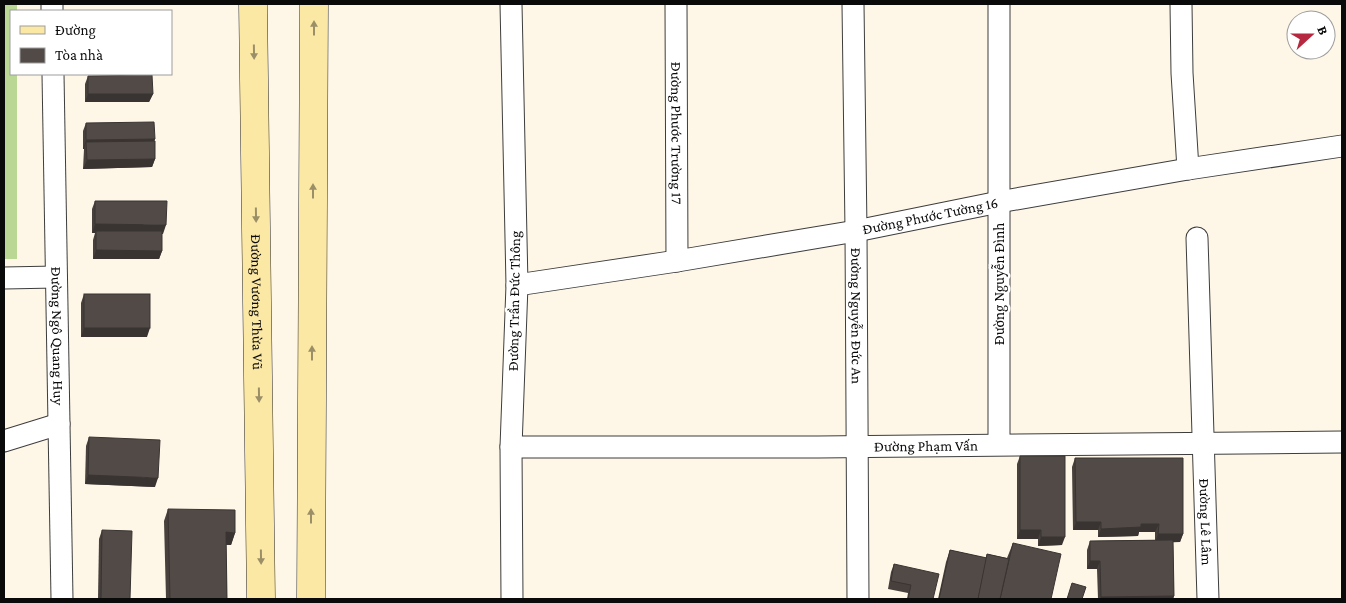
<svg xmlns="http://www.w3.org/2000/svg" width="1346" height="603" font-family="'Crimson Pro',serif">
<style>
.forest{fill:#bad794}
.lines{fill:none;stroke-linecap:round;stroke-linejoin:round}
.street-casing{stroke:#3d3d3d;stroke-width:23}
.secondary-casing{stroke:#2c2c2c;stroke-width:29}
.street{stroke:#fff;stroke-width:21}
.secondary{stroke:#fce8a5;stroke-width:28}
.wall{fill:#47403d}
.shaded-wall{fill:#393432}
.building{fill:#524a47;stroke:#393432}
.oneway{fill:#9b8f67}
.labels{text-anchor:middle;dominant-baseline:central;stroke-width:5;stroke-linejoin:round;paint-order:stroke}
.street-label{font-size:15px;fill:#0a0a0a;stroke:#fff}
</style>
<rect width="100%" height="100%" fill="#fef7e8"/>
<path class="forest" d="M4,4h13v7h-6v63h6v185h-13z"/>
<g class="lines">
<g class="street-casing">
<g id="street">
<path d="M52,4v7"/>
<path d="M511,4l6,281 -6,162 1,152"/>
<path id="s1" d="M676,4l1,257"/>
<path id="s2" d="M853,4l3,227 2,368"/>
<path d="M1181,4l1,69 6,96"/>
<path id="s3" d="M53,74l9,525"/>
<path id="s4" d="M1197,238l11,361"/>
<path d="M4,278l52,-1"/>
<path id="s5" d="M517,285l160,-24 179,-30 143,-29 189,-33 154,-23"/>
<path d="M4,441l55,-17"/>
<path d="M999,444v-440"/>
<path id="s6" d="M511,447h307l524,-5"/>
</g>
</g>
<g class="secondary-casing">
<g id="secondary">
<path id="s7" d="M253,4l8,595"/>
<path d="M311,599l3,-595"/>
</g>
</g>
<use href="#street" class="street"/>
<use href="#secondary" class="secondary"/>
</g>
<g class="wall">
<path d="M88,76l65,18 -4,8h-64v-18z"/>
<path d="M86,123l69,16 -1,2 1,18 -3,8 -69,2 1,-20h-1v-18z"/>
<path d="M95,201l68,33 -1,-1v18l-3,8h-66v-19l2,-7h-3v-24z"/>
<path d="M84,294l63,43h-66v-34z"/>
<path d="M89,437l66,50 -70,-3 1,-38z"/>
<path d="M1020,456l42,89 -24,1v-7h-21v-75z"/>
<path d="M1075,458l108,76 -3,8h-7l1,54 -1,3h-75l-1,-30h-10v-19l3,-9 65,-1v-8h-16l-1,4 -40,1v-7h-25l-1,-63z"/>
<path d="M168,509l67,24 -4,12h-5l1,54h-61l-2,-78z"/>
<path d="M102,530l28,69h-32l1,-60z"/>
<path d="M1013,543l38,56h-113l8,-37 4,-12 36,8 1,-4 20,4z"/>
<path d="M894,564l39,35h-26l1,-6 -20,-4 3,-17z"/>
</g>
<g class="shaded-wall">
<rect x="108" y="4" width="49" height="1"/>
<path d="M88,94h65l-4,8h-64z"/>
<path d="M155,139l-3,9 -66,-6 -2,7h-1l3,-9z"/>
<path d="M155,159l-3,8 -69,2 4,-9z"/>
<path d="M95,224l71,1 -3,9 -67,-1v-2l-1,2h-3z"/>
<path d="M96,250l66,1 -3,8h-66z"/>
<path d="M84,328h66l-3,9h-66z"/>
<path d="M88,475l70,3 -3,9 -70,-3z"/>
<path d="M1076,522h25l-3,8h-25z"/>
<path d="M1141,524h18l-4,8h-16l-1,4 -40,1 3,-8z"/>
<path d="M1020,530h21l-3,9h-21z"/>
<path d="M226,532l9,1 -4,12 -10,-1z"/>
<path d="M1158,534h25l-3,8 -25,1z"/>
<path d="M1041,537h24l-3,8 -24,1z"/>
<path d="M1090,561h10l-3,8h-10z"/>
<path d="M1174,596l-1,3h-73l1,-2z"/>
</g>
<g class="building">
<path d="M152,75l1,19h-65v-18z"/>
<path d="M154,122l1,17 -69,1v-17z"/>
<path d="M155,141v18l-68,1 -1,-18z"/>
<path d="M95,201h72l-1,24 -71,-1z"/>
<path d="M96,231h66v20l-66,-1z"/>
<rect x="84" y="294" width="66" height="34"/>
<path d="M89,437l71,3 -2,38 -70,-3z"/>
<path d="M1020,456h45v81h-24v-7h-21z"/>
<path d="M1075,458h108v76h-25l1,-10h-18v3l-40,2v-7h-25z"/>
<path d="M168,509l67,1v23l-9,-1 1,67h-57z"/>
<path d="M102,530l30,1 -2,68h-29z"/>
<path d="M1173,540l1,56 -73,1 -1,-36h-10v-20z"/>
<path d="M1013,543l48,11 -10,45h-51z"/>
<path d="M950,550l37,8 -9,41h-39z"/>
<path d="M987,554l22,5 -9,40h-22z"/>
<path d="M894,564l45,10 -6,25h-25l3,-14 -20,-4z"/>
<path d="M1072,583l14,4 -4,12h-15z"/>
</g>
<defs><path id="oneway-solid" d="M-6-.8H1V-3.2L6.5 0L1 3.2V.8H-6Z" transform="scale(1.25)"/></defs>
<g class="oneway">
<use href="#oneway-solid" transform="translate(314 28) rotate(-90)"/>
<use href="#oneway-solid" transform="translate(254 52) rotate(89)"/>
<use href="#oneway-solid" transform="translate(313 191) rotate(-90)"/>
<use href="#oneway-solid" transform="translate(256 215) rotate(89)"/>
<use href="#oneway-solid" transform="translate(312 353) rotate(-90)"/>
<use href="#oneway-solid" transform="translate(259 395) rotate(89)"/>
<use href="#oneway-solid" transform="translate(311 516) rotate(-90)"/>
<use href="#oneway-solid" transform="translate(261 557) rotate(89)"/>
</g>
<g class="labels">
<g class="street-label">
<text stroke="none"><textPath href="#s1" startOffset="129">Đường Phước Trường 17</textPath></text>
<text stroke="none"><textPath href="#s5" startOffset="419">Đường Phước Tường 16</textPath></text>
<text transform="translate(999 284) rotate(-90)">Đường Nguyễn Đình</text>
<text transform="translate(514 301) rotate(-89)">Đường Trần Đức Thông</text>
<text stroke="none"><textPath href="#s7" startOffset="298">Đường Vương Thừa Vũ</textPath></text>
<text stroke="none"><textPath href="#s2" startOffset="312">Đường Nguyễn Đức An</textPath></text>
<text stroke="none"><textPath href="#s3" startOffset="262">Đường Ngô Quang Huy</textPath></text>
<text stroke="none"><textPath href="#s6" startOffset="415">Đường Phạm Vấn</textPath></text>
<text stroke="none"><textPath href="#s4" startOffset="284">Đường Lê Lâm</textPath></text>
</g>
</g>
<rect width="1346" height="603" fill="none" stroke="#0a0a0a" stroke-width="10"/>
<rect x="10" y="10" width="162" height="65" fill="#ffffff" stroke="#9d9d9d"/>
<rect x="20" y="26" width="25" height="8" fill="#fce8a5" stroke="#9d9d9d"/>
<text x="55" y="35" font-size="15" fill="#0a0a0a">Đường</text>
<rect x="20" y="48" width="25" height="15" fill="#524a47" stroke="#9d9d9d"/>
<text x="55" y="60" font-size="15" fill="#0a0a0a">Tòa nhà</text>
<g transform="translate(1311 35) rotate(69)"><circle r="24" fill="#ffffff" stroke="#9d9d9d"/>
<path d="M0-4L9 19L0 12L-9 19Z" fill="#b5283f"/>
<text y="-8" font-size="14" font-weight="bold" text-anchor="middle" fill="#0a0a0a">B</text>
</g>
</svg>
